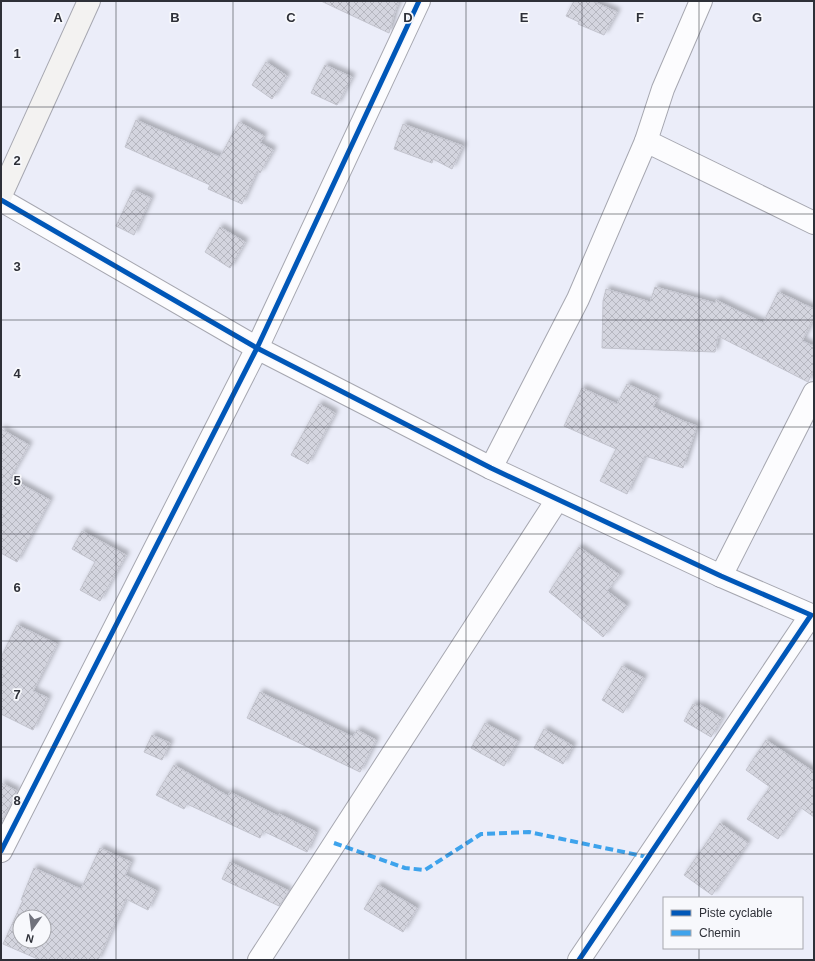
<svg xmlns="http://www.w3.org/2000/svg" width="815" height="961" font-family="Helvetica,sans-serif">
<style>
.building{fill:url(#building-cross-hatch);stroke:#c3c4ce;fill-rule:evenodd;filter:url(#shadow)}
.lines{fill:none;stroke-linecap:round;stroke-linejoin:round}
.street-casing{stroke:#a6a7b0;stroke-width:24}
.secondary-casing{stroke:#a6a7b0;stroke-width:24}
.street{stroke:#fcfcfe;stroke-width:22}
.secondary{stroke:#f3f2f1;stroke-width:22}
.quiet{stroke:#3ea3ec;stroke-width:4;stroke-dasharray:8 4;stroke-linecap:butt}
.cycleway-casing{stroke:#f7f8fc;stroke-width:8}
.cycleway{stroke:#0057b8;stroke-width:5}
.grid{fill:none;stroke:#2e3038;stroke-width:1;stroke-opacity:0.55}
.grid-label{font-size:13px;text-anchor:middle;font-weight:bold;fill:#2e3038;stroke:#f7f8fc;stroke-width:3.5;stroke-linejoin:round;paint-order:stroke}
</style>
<defs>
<pattern id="building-cross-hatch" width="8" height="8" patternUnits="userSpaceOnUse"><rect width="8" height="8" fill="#d4d5df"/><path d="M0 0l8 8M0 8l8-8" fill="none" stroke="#b6b7c0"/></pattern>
<filter id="shadow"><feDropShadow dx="3.5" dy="-3.5" stdDeviation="2" flood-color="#0004"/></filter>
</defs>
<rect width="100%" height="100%" fill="#ebedf9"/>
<g class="building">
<path d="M321,1h78l-5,13 -5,19z"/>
<path d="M574,1h18l25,11 -13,23 -26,-11 1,-2 -13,-6z"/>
<path d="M266,62l21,14 -15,23 -20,-14z"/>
<path d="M325,65l27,12 -15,28 -26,-12z"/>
<path d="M136,120l84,37 19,-35 25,14 -4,7 13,7 -13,23 -3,-2 -15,33 -34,-15 2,-4 -85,-38z"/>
<path d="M403,124l60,22 -11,23 -19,-10 -1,4 -38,-14z"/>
<path d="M133,190l18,8 -17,37 -18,-9z"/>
<path d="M220,227l25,15 -15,26 -25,-16z"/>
<path d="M655,287l60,16 1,-3 47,23 15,-31 36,17v8l-12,24 12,5v23l-6,13 -90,-46 -3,16 -113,-4 1,-47 3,-12 44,13z"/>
<path d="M627,384l31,14 -5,9 30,14 14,5 -14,42 -38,-12 -18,38 -27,-13 16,-32 -52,-23 18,-38 35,16z"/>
<path d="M319,404l16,9 -27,51 -17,-9z"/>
<path d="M1,429l28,16 -19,33 40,22 -33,62 -16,-9z"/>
<path d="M82,531l44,24 -26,46 -20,-11 15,-28 -23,-13z"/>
<path d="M579,547l41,28 -13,16 20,15 -24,31 -45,-38 -9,-7z"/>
<path d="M17,625l40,19 -24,47 15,7 -15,32 -32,-16v-57z"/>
<path d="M622,666l22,12 -21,35 -21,-13z"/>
<path d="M260,692l93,45 4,-7 19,10 -16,32 -113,-54z"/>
<path d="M693,704l6,3 1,-2 22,13 -11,19 -27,-16z"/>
<path d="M485,723l33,18 -14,25 -33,-18z"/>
<path d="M544,729l29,17 -10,18 -29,-16z"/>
<path d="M152,735l18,8 -8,17 -18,-8z"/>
<path d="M766,740l48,32v45l-14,-10 -22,32 -31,-20 23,-32 -24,-17z"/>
<path d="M174,765l54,31 2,-4 48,24 1,-2 37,18 -9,20 -44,-21 -3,7 -73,-34 -3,5 -28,-14z"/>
<path d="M1,783l16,8 -16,32z"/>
<path d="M720,823l28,20 -36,52 -28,-20z"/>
<path d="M100,848l31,14 -6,13 32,16 -9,19 -22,-11 -28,61h-58l-37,-16 20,-44h-2l13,-32 47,21zM20,917h24v24h-24z"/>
<path d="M230,862l59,29 -10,15 -57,-27z"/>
<path d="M378,885l39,23 -14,24 -39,-23z"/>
</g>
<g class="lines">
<g class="street-casing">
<g id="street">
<path d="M646,141l17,-52 38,-88"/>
<path d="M1,200l256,148 234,120 230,108 90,39 -232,345"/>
<path d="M491,468l87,-169 68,-158 168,82"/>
<path d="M721,576l93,-183"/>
<path d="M1,851l256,-503 162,-347"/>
<path d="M259,960l298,-460"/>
</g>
</g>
<g class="secondary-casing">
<path id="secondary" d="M1,195l88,-194"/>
</g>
<use href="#street" class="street"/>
<use href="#secondary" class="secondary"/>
<path class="quiet" d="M334,843l71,25 20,2 56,-36 48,-2 118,25"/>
<g class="cycleway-casing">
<g id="cycleway">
<path d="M1,200l256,148 234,120 230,108 90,39 -232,345"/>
<path d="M1,851l256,-503 162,-347"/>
</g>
</g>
<use href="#cycleway" class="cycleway"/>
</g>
<path class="grid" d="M116,1v959M233,1v959M349,1v959M466,1v959M582,1v959M699,1v897M1,107h813M1,214h813M1,320h813M1,427h813M1,534h813M1,641h813M1,747h813M1,854h813M699,948v12"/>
<g class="grid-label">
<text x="58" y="22">A</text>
<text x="175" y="22">B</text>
<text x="291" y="22">C</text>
<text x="408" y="22">D</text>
<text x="524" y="22">E</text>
<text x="640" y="22">F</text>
<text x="757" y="22">G</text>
<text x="17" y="58">1</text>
<text x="17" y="165">2</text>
<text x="17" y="271">3</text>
<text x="17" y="378">4</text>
<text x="17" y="485">5</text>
<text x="17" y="592">6</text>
<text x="17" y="699">7</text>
<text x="17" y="805">8</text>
</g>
<rect width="815" height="961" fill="none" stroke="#2e3038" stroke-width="4"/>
<rect x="663" y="897" width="140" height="52" fill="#f7f8fc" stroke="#a7a8ae"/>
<rect x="671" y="910" width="20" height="6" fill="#0057b8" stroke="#a7a8ae"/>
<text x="699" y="917" font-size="12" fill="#2e3038">Piste cyclable</text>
<rect x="671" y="930" width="20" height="6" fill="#3ea3ec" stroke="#a7a8ae"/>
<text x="699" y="937" font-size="12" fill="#2e3038">Chemin</text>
<g transform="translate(32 929) rotate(194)"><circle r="19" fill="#f7f8fc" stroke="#a7a8ae"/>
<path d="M0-3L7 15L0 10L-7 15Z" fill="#70727c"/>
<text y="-6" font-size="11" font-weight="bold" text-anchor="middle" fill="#2e3038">N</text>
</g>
</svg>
